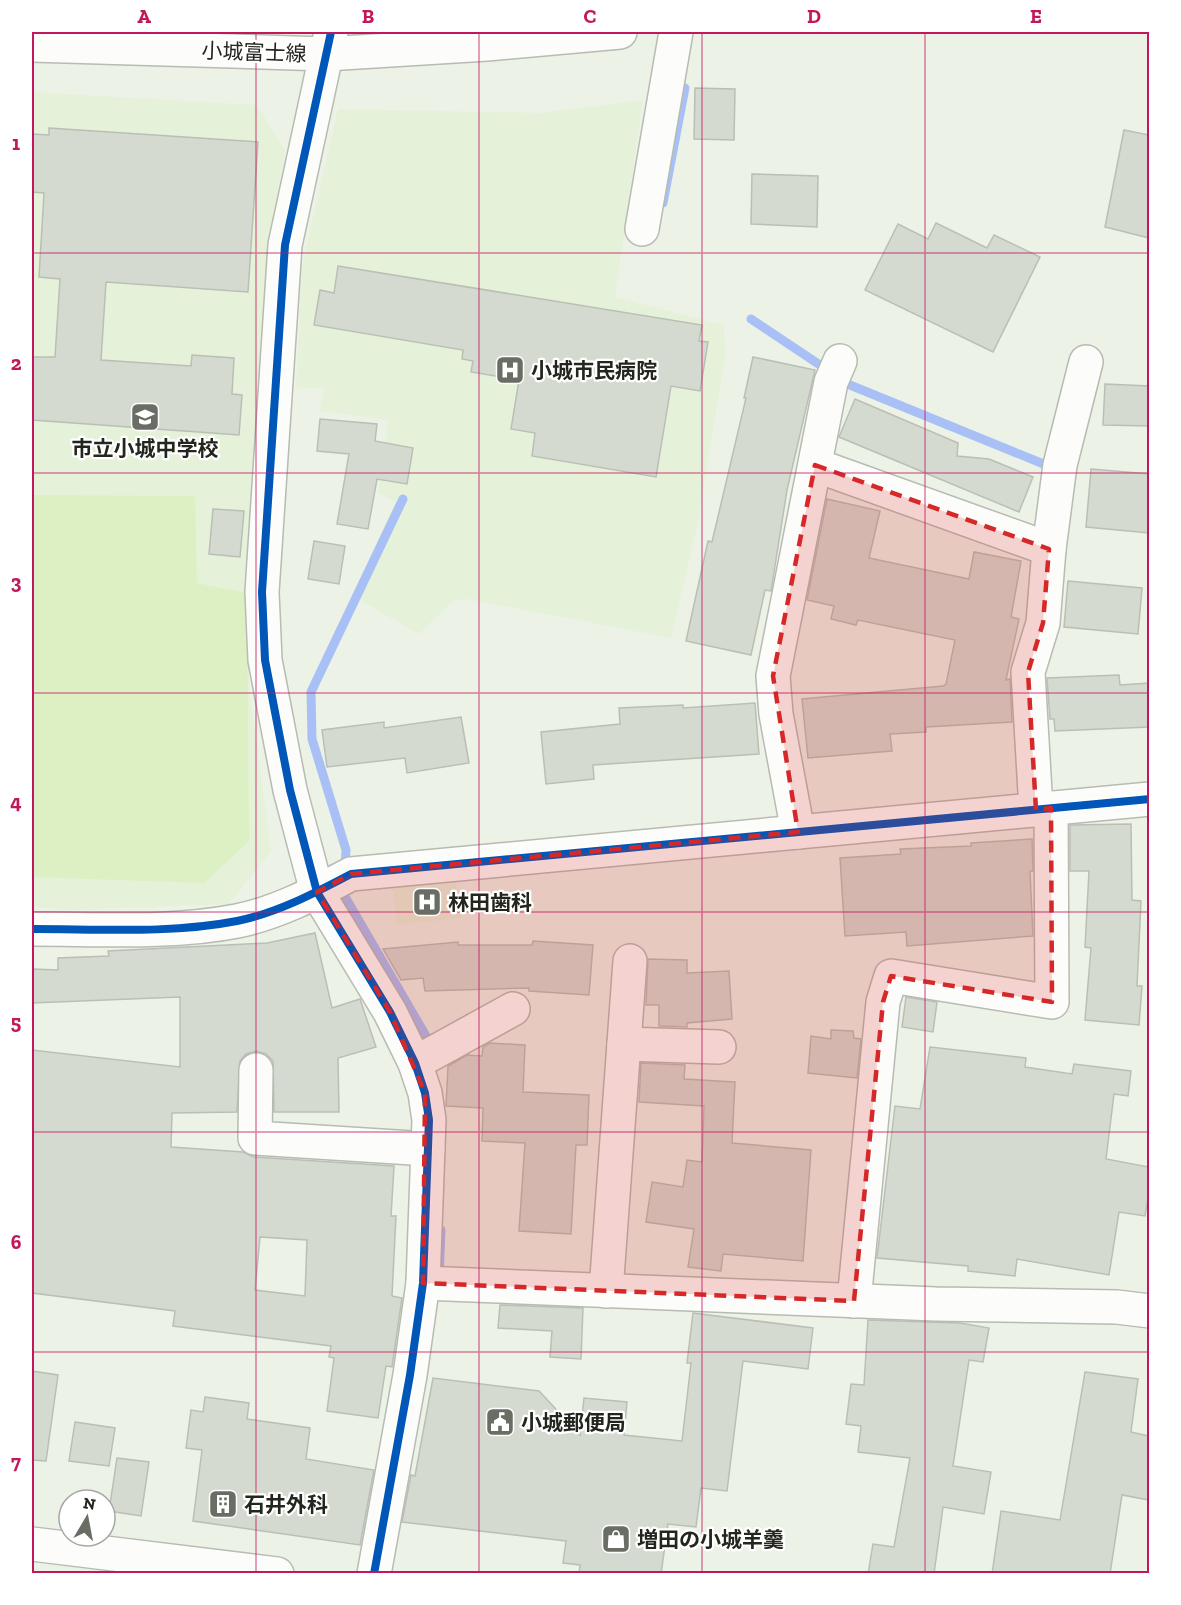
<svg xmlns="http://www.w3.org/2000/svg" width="1181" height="1605" font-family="'Zilla Slab','Noto Sans JP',serif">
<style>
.built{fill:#e6f1da}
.green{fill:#ddf0c3}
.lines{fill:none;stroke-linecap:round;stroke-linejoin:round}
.stream{stroke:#a8c0f6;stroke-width:9}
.building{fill:#d5dad0;stroke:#babfb5;stroke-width:1.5;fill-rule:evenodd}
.minor-casing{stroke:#b7bbb1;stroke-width:36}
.major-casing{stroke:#b7bbb1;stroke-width:36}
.highway-casing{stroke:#b7bbb1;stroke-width:36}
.minor{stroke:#fcfdfb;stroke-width:33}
.major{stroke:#fcfdfb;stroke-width:33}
.highway{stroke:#fcfdfb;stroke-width:33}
.cycleway-casing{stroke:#fff;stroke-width:11}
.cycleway{stroke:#0057b8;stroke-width:8}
.marked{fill:#d62828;fill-opacity:0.2;stroke:#d62828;stroke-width:4.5;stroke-dasharray:12 8;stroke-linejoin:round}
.grid{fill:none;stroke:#c2185b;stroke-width:1.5;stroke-opacity:0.55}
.labels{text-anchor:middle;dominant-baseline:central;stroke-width:4.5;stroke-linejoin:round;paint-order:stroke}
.street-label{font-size:21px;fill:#23261d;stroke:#fff}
.poi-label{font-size:21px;font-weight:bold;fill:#23261d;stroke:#fff;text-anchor:start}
.neatline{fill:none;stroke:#c2185b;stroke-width:2}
.grid-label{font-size:20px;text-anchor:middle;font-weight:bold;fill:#c2185b}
</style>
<rect width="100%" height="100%" fill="#ecf2e6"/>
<g class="built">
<path d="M32,92l225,13 28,45 -16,91 -22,352 3,101 21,157 -42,53 -157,6 -40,-3z"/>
<path d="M643,100l-28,197 108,28 3,27 -28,171 -27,115 -204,-39 -14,2 -34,33 -66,-38 42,-94 -17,-9 10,-73 -68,-9 3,-22 -27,-2 6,-122 36,-156 202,4z"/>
<path d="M456,880l5,38 -64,7 -4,-38z"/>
</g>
<path class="green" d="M32,495l163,1 2,87 50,10 2,248 -45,42 -172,-6z"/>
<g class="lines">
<g class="stream">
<path d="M663,203l22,-115"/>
<path d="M751,319l99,66 196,80"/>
<path d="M345,871l1,-21 -34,-111 -1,-47 92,-193"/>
<path d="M345,885l-1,10 82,141 3,14"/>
<path d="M439,1279l2,-49"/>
</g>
</g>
<g class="building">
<path d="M695,88l40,1 -1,51 -40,-1z"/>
<path d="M49,128l209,14 -10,150 -142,-10 -5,78 90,6 1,-11 42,3 -2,36 10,1 -3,40 -207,-15v-63h23l5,-78 -21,-2 5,-84 -12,-1v-58l17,1z"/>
<path d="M1124,130l25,5v103l-44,-11z"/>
<path d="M752,174l66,2 -1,51 -66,-3z"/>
<path d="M936,223l51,25 7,-13 46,22 -47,95 -128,-62 33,-66 30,15z"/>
<path d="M338,266l364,59 -3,16 9,1 -8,49 -29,-5 -15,91 -124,-21 3,-23 -24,-4 8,-49 -48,-8 2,-11 -11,-2 1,-9 -149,-25 6,-35 14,3z"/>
<path d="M753,357l62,13 -28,120 -16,101 -6,-1 -14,65 -65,-14 22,-100 4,1 34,-144h-2z"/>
<path d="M1105,384l44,2v40l-46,-1z"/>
<path d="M855,399l103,44 -1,13 32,3 44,18 -14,35 -180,-75z"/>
<path d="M320,419l57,5 -2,17 38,7 -6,36 -30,-5 -9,50 -31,-5 12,-70 -32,-3z"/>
<path d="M1091,469l58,5v59l-63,-6z"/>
<path d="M827,499l53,12 -11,47 100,21 5,-27 47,9 -10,56 8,2 -13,61 4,-1 2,43 -86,5v5l-36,2 2,17 -84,7 -6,-59 141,-13 3,-2 9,-44 -97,-20 -2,5 -25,-6 3,-13 -27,-6z"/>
<path d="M213,509l31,2 -4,46 -31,-3z"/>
<path d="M314,541l31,5 -6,38 -31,-5z"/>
<path d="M1068,581l74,7 -4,46 -74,-7z"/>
<path d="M1119,675l1,10 29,-2v44l-94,4 -1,-12h-4l-3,-41z"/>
<path d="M755,703l4,51 -166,11 1,14 -48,5 -5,-52 79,-8 -1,-16 64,-3v3z"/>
<path d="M461,717l8,46 -62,10 -2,-15 -78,9 -5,-37 62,-8v6z"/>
<path d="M1131,824l1,76 9,1 -4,85h5l-3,39 -54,-5 6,-72 -6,-1 4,-76h-19v-46z"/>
<path d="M1032,839l1,32h-3l3,65 -126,10 -1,-14 -61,4 -5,-78 61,-4 -1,-5 71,-3v-3z"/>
<path d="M315,933l17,75 28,-9 16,48 -38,11 1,54h-65l-1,-51 -7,-7 -10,-3 -10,3 -6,7 -3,51 -65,1 -1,34 72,5 11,5 140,9 -3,50h5l-4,80 10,2 -10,69 -6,-1 -8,52 -51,-7 7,-53 -5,-1 2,-11 -158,-20 2,-15 -143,-18v-243l148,17v-70l-148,6v-34l26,1v-12l51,-2 -1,-5 159,-8zM260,1237l47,3 -2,56 -50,-6z"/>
<path d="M533,941l60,4 -4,50 -60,-4v-3l-104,3 -2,-13 -22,2 -18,-31 75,-7v3h74z"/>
<path d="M648,959l39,1v13l42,-2 3,48 -45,4v4l-28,-1v-21h-13z"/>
<path d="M906,997l31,5 -4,30 -31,-5z"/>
<path d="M831,1030l22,1 1,7 7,1 -4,39 -49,-5 3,-37 20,3z"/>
<path d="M490,1043l35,2 -2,47 66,3 -2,50h-11l-5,89 -52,-3 6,-88 -43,-2 1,-33 -37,-2 2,-40 19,-11 15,1 1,-9z"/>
<path d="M930,1047l96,11 -1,9 47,7 2,-10 57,7 -3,25 -14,-2 -8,65 43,8v26l-4,23 -26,-4 -10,63 -92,-16 -2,17 -47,-5v-5l-91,-8 18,-152 25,3z"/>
<path d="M641,1063l44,2 -1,14 51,3 -3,61 79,7 -8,111 -80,-7 -2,17 -33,-4 6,-38 -48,-7 6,-40 31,5 4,-27 15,2 2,-56 -65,-4z"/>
<path d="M500,1305l83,3 -2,51 -31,-2 2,-26 -54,-3z"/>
<path d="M693,1313l120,15 -5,41 -65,-8 -16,130 -26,-3 -5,39 -28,-3 -7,50h-82l1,-9 -17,-2 3,-22 -164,-19 9,-47 4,1 18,-98 106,13 41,44 4,-37 43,4 -3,33 58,6 9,-78h-4z"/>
<path d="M868,1320l92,3 29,5 -6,34 -14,-2 -16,106 38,6 -7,42 -41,-7 -9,67h-66l5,-30 21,3 16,-89 -52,-6 3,-26 -15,-2 5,-40 13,1z"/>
<path d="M32,1371l26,4 -12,86 -14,-1z"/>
<path d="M1085,1372l53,7 -7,53 18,4v64l-27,-5 -12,79h-118l9,-63 59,9z"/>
<path d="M205,1397l44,6 -2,16 63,9 -4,31 68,11 -14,75 -167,-24 9,-71 -16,-2 5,-38 12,2z"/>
<path d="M75,1422l40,6 -6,38 -40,-5z"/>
<path d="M117,1458l32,4 -8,54 -32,-5z"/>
</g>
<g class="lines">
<g class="minor-casing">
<g id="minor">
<path d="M331,32l-46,213 -23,347 3,68 25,130 27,102 73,120 25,51 10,30 4,27 -6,163 -13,92 -36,199"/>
<path d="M642,229l34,-197"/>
<path d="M815,465l234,84 -6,74 -15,49 8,138"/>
<path d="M1049,549l11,-84 26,-103"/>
<path d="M798,832l-22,-118 -3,-38 58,-294 9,-21"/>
<path d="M32,929c68,0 138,5 205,-8 40,-8 78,-28 114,-47l799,-75"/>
<path d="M624,1044l95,3"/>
<path d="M415,1063l98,-54"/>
<path d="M256,1070l-1,68 173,11"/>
<path d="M423,1283l513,21 181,3 33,4"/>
<path d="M606,1291l24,-330"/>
<path d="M854,1301l29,-299 8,-26 161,26 -1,-194"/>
</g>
</g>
<g class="major-casing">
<path id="major" d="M32,45l294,9 161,-10 133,-12"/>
</g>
<g class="highway-casing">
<path id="highway" d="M32,1544l245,30"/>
</g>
<use href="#minor" class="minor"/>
<use href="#major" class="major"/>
<use href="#highway" class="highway"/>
<g class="cycleway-casing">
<g id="cycleway">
<path d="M331,32l-46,213 -23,347 3,68 25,130 27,102 73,120 25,51 10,30 4,27 -6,163 -13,92 -36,199"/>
<path d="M32,929c68,0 138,5 205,-8 40,-8 78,-28 114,-47l799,-75"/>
</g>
</g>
<use href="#cycleway" class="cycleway"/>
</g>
<path class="marked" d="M815,465l234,84 -6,74 -15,49 8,138 15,-2 1,194 -161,-26 -8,26 -29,299 -431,-18 2,-190 -35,-81 -73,-120 34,-18 447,-42 -25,-156z"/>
<path class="grid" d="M256,32v1542M479,32v1542M702,32v1542M925,32v1542M32,253h1118M32,473h1118M32,693h1118M32,912h1118M32,1132h1118M32,1352h1118"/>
<defs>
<g id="hospital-square" transform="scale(1.5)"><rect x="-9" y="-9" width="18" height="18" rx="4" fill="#696d63" stroke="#fff"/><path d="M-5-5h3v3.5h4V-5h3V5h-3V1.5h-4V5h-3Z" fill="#fff"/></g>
<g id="school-square" transform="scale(1.5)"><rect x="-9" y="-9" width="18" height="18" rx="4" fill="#696d63" stroke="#fff"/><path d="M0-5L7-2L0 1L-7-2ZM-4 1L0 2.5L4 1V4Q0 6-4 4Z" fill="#fff"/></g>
<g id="civic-square" transform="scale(1.5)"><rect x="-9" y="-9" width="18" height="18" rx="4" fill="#696d63" stroke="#fff"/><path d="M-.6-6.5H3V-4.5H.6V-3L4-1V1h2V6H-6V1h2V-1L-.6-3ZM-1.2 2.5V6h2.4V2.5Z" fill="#fff"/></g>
<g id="building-square" transform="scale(1.5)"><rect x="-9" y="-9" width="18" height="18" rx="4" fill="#696d63" stroke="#fff"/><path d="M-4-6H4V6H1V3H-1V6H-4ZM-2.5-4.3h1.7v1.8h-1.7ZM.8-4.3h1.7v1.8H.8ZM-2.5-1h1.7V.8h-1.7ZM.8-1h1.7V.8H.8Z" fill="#fff"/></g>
<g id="shop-square" transform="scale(1.5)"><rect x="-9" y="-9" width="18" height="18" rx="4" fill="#696d63" stroke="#fff"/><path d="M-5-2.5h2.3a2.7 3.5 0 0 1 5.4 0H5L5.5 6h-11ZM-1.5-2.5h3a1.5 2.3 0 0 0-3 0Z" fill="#fff"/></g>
</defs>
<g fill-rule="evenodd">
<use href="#hospital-square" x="510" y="370"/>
<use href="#school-square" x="145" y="417"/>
<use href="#hospital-square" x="427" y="902"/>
<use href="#civic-square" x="500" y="1422"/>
<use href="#building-square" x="223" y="1504"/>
<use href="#shop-square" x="616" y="1539"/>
</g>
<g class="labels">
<g class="street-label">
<text transform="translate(254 52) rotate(2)">小城富士線</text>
</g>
<g class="poi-label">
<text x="531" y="370">小城市民病院</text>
<text x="145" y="448" text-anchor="middle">市立小城中学校</text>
<text x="448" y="902">林田歯科</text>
<text x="521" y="1422">小城郵便局</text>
<text x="244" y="1504">石井外科</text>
<text x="637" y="1539">増田の小城羊羹</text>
</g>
</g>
<rect width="1181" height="1605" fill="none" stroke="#ffffff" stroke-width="66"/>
<g transform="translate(87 1518) rotate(10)"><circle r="28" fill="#ffffff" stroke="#a7a8a5" stroke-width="1.5"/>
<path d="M0-4.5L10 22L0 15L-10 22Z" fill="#696d63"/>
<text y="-9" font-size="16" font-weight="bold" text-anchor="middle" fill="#23261d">N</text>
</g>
<rect x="33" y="33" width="1115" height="1539" class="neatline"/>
<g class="grid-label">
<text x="144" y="23">A</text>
<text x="368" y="23">B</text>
<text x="590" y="23">C</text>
<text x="814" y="23">D</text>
<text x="1036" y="23">E</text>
<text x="16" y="150">1</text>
<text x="16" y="370">2</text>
<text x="16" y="589">3</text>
<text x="16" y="809">4</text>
<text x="16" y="1029">5</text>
<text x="16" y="1249">6</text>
<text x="16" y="1469">7</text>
</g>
</svg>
